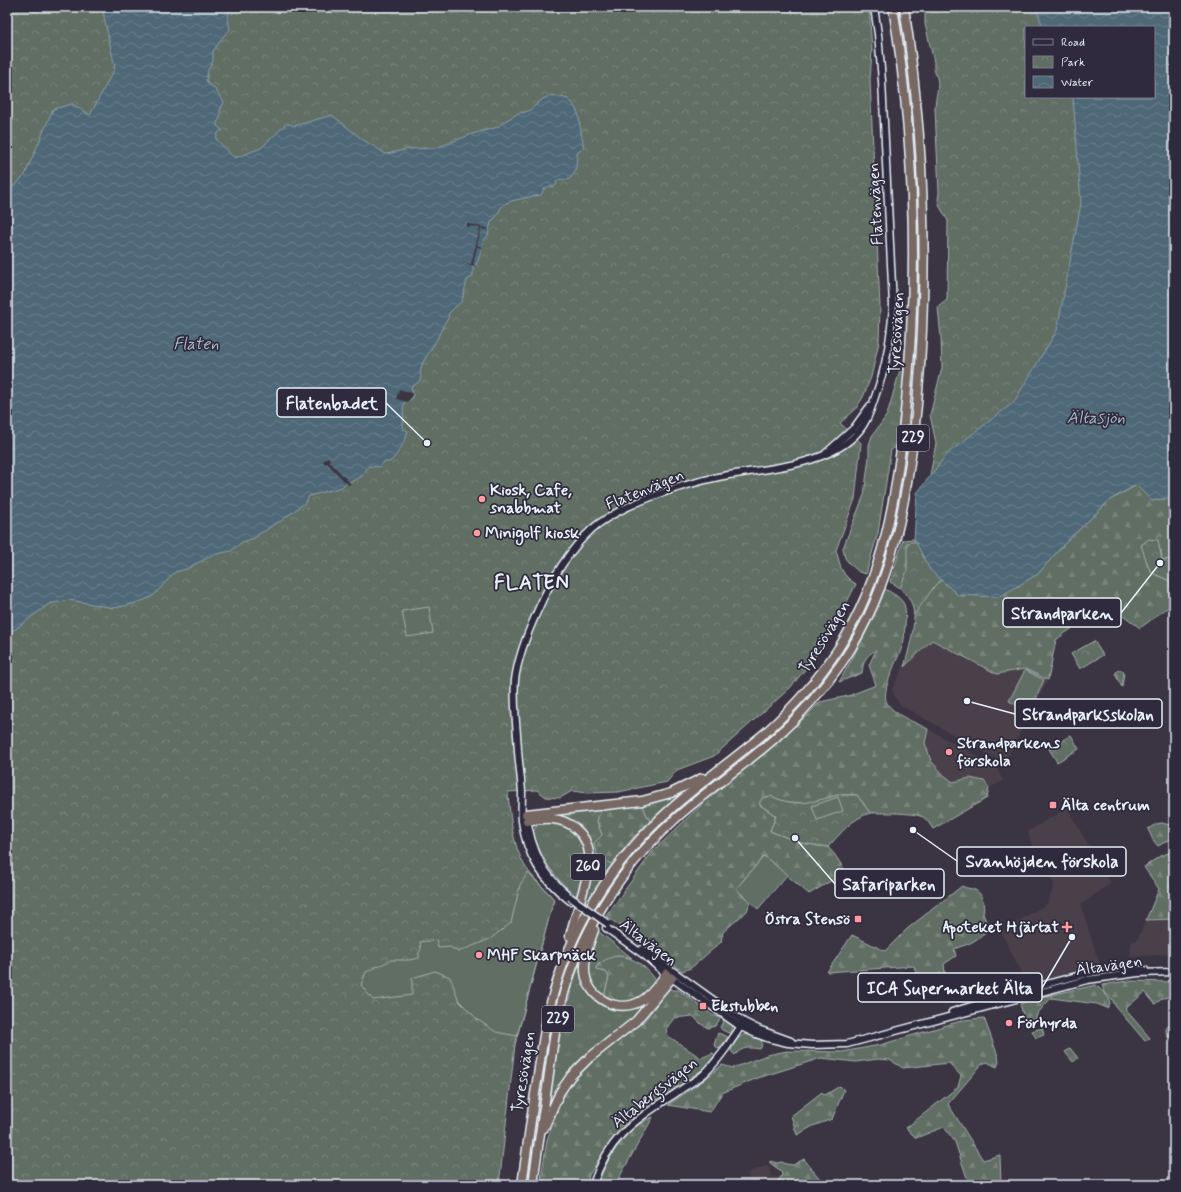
<svg xmlns="http://www.w3.org/2000/svg" width="1181" height="1192" font-family="Mynerve,sans-serif">
<style>
.built{fill:#494049}
.grass{fill:url(#grass-tufts);stroke:#a4b0ae}
.forest{fill:url(#forest-firs);stroke:#a4b0ae}
.park{fill:url(#park-crowns);stroke:#a4b0ae;fill-rule:evenodd}
.pitch{fill:#616e63;stroke:#a4b0ae}
.water{fill:url(#water-waves);stroke:#8c9fab}
.pier{fill:#3b3442}
.lines{fill:none;stroke-linecap:round;stroke-linejoin:round}
.secondary-casing{stroke:#e8f1f8;stroke-width:9}
.highway-casing{stroke:#e8f1f8;stroke-width:11}
.secondary{stroke:#2f2a3d;stroke-width:6}
.highway{stroke:#776864;stroke-width:8}
.secondary-bridge-casing{stroke:#e8f1f8;stroke-width:9;stroke-linecap:butt}
.secondary-bridge{stroke:#2f2a3d;stroke-width:6}
.poi-dot{fill:#ff9aa2;stroke:#2f2a3d;stroke-width:1.5}
.labels{text-anchor:middle;dominant-baseline:central;stroke-width:3.5;stroke-linejoin:round;paint-order:stroke}
.shield{fill:#2f2a3d;stroke:#b0b5c0;stroke-width:1}
.shield-label{font-size:15px;font-weight:bold;fill:#e8f1f8}
.street-label{font-size:16px;fill:#e8f1f8;stroke:#2f2a3d}
.poi-label{font-size:16px;font-weight:bold;fill:#e8f1f8;stroke:#2f2a3d;text-anchor:start}
.water-label{font-size:17px;font-style:italic;fill:#abbac5;stroke:#2f2a3d}
.district-label{font-size:20px;font-weight:bold;letter-spacing:1px;fill:#e8f1f8;stroke:#2f2a3d}
.leader{fill:none;stroke:#e8f1f8;stroke-width:1.5}
.callout-dot{fill:#e8f1f8;stroke:#2f2a3d;stroke-width:1.5}
.callout{fill:#2f2a3d;stroke:#e8f1f8;stroke-width:1.5}
.callout-label{font-size:17px;text-anchor:middle;font-weight:bold;fill:#e8f1f8}
</style>
<defs>
<pattern id="grass-tufts" width="24" height="20" patternUnits="userSpaceOnUse"><rect width="24" height="20" fill="#616e63"/><path d="M3 7l-1-3M5 7V3M7 7l1-3M15 17l-1-3M17 17v-4M19 17l1-3" fill="none" stroke="#78837a"/></pattern>
<pattern id="forest-firs" width="22" height="20" patternUnits="userSpaceOnUse"><rect width="22" height="20" fill="#616e63"/><path d="M5 1l3.5 6h-7zM16 11l3.5 6h-7z" fill="#78837a"/></pattern>
<pattern id="park-crowns" width="20" height="18" patternUnits="userSpaceOnUse"><rect width="20" height="18" fill="#616e63"/><path d="M2 6a3 3 0 1 1 6 0M12 15a3 3 0 1 1 6 0" fill="none" stroke="#78837a"/></pattern>
<pattern id="water-waves" width="16" height="10" patternUnits="userSpaceOnUse"><rect width="16" height="10" fill="#4f6878"/><path d="M0 5q4-4 8 0t8 0" fill="none" stroke="#687e8c"/></pattern>
</defs>
<rect width="100%" height="100%" fill="#3b3442"/>
<filter id="ink" filterUnits="userSpaceOnUse"><feTurbulence type="fractalNoise" baseFrequency=".025" numOctaves="2"/><feDisplacementMap in="SourceGraphic" scale="8" xChannelSelector="R" yChannelSelector="G"/><feConvolveMatrix kernelMatrix="1 2 1 2 8 2 1 2 1" color-interpolation-filters="sRGB"/></filter>
<g filter="url(#ink)">
<g class="built">
<path d="M932,640l65,34 28,-5 23,11 -44,83 -104,-58 -5,-8 -3,-8 12,-22z"/>
<path d="M928,729l68,37 7,15 -14,7 -5,-7 -14,-3 -17,4 -9,-7 -13,-14 -6,-18z"/>
<path d="M1067,808l44,75 -30,22 20,64 -75,13 -25,-50 47,-29 6,-19 -24,-43 -2,-10z"/>
<path d="M1174,919v27l-6,8 -38,3 1,-15 6,-2 9,-20z"/>
<path d="M768,1165l4,12 10,-1 10,9h-40l-5,-11 4,-3z"/>
</g>
<g class="grass">
<path d="M905,367l-9,80 -5,3 -13,83 -12,41 -7,-2 -10,-9 -4,-5 -2,-10 21,-53 5,-38v-12l3,-9 15,-21 13,-45z"/>
<path d="M681,791l1,1 -32,29 -9,-16z"/>
<path d="M601,810l-4,11 5,14 -8,8 5,15 13,6 -25,39 -4,-2 8,-30 -8,-40 -9,-9 -15,-6v-2z"/>
<path d="M547,823c10,0 18,2 25,9 20,18 11,42 4,64 -21,-18 -35,-36 -43,-64l4,-7z"/>
<path d="M598,931l34,27 -7,-2 -27,8 -2,4 1,2 9,2 3,5 -5,20c-23,-15 -15,-45 -6,-66z"/>
<path d="M582,958c-4,39 27,63 63,45l3,2 -13,13 -68,57 -13,20 -7,18c9,-55 15,-103 35,-155z"/>
<path d="M725,1018l6,3 2,5 -2,8 -9,-4 -2,-3z"/>
<path d="M718,1033l10,4 -9,12 -5,-4z"/>
<path d="M745,1034c7,0 14,2 17,8l-1,6 -2,1c-10,-2 -17,-2 -24,6l-4,-4c2,-7 7,-14 14,-17z"/>
</g>
<g class="forest">
<path d="M1137,485l15,16 22,-4v62l-12,1 -1,-10 -9,23 16,7 6,6v17l-34,25 -30,-23 -45,28 -9,7 -8,40 -23,-11 -28,5 -65,-34 -28,27c5,-17 16,-55 6,-70 -5,-7 -13,-11 -20,-15l13,-42 11,-1 16,31 28,25 80,-22 26,-29 46,-44z"/>
<path d="M885,589c20,11 22,14 20,37 -1,6 0,12 -2,18 -4,14 -23,46 -16,59 8,13 28,19 41,26l-3,14 6,18 13,14 9,7 17,-4 14,3 5,7 -2,10 -54,31c-3,-4 -5,-9 -10,-12 -11,-5 -40,-4 -53,-4l-13,-18h-19l-27,8 -27,-1 -13,-6 -11,9 16,11 -6,15 31,12 27,4 7,8 11,17 -37,22 -45,-38 -28,33 14,13 -3,9 -24,21 -2,10 -30,26 -9,3 -76,-55 47,-65 47,-45 98,-82 22,-22 28,-6 28,-11 -7,-20 7,-15c-10,5 -13,12 -14,23l-23,9c17,-30 34,-60 46,-93z"/>
<path d="M1118,670h4l2,3 -2,14 -7,-13z"/>
<path d="M641,804l9,17 -18,18 -20,25 -13,-6 -4,-9 -1,-6 8,-8 -5,-14 4,-11z"/>
<path d="M1162,823l12,3v11l-16,9 -5,-6 -5,-11 8,-5z"/>
<path d="M1174,851v13l-3,3 3,5v47l-28,1 13,-31 -15,-22 16,-11z"/>
<path d="M962,886c5,3 9,2 13,4 8,3 10,17 8,24l7,16c-7,3 -8,5 -13,9 -6,5 -16,7 -23,10l2,7 -12,8 1,9 -26,12 -5,-19 -87,6 25,-37 33,16 22,-22z"/>
<path d="M618,956c17,1 30,12 39,26 -15,17 -31,27 -53,15l5,-20 -3,-5 -9,-2 -1,-2c5,-7 13,-11 22,-12z"/>
<path d="M1127,981l47,1v14l-11,2 -8,6 -10,-12 -20,17 25,29 -5,3 -29,-34 -4,-8 -8,-7 -2,-7z"/>
<path d="M1096,985l13,13 1,6 -3,4 -10,-4 -46,-6 -14,16 -2,7 -11,-3 -4,-14 26,-8z"/>
<path d="M668,987l4,3h7l33,25 9,3 -6,8 -7,2 -7,-4 -8,-8 -19,2 -8,11 2,7 33,22 12,-5 2,2 -9,12 -34,24 -23,13 -21,17 -18,21 -21,33 -2,10h-47l7,-45 14,-40 12,-20 13,-13 59,-47 13,-17 6,-12z"/>
<path d="M984,1018l14,38 1,6 -2,5 -10,-5 -5,2 -34,40 35,56 17,-5 1,30h-36l3,-4 -13,-39 -11,-15 -28,11 -10,-10 52,-41 3,-11 -12,-13 -46,5 -13,-8 -12,-1 -22,3 -35,-4 -66,21 -33,14 -12,19 -42,-7 36,-25 18,-15 11,3 34,-13 20,-4 55,1 38,-7 84,-25z"/>
<path d="M840,1086l4,4 -12,29 -19,7 -16,9 -6,-19 31,-24 3,3z"/>
<path d="M653,1117l-38,68h-18c10,-26 28,-58 56,-68z"/>
<path d="M804,1159l15,19 11,7h-56l8,-9 -1,-5 -11,-8v-2l7,2 5,-1 4,2 7,1z"/>
</g>
<g class="park">
<path d="M7,7h862l3,43 -2,30 10,227 -1,35 -8,35 -8,20 -8,13 -15,13 21,20 -6,56 -19,51 5,18 4,7 6,6 5,3 -22,44 -23,34 -21,26 -76,68 -37,14 -10,12 -49,10 -31,1 -15,-2 -12,7 -14,-1 -9,-7 -29,2c2,25 5,59 21,80 7,9 17,18 25,27l-39,146 -16,140h-492z"/>
<path d="M925,7h249v416l-238,161 -22,31c-1,-11 -5,-20 -14,-27l7,-17v-28l11,-2 18,-98 -6,-28 12,-47 -1,-30 -3,-31 9,-7 1,-79 -8,-14 -2,-7 1,-7c-1,-29 -3,-57 -4,-85 0,-8 3,-16 3,-25 -1,-9 -5,-10 -4,-21l-9,-38zM1026,27h128v70h-128z"/>
<path d="M1149,539l9,1 4,20 12,-1v27l-6,-6 -16,-7 -4,-7 -7,-21z"/>
<path d="M1094,641l9,14 -23,14 -9,-15z"/>
<path d="M1071,735l8,14 -22,13 -8,-13z"/>
<path d="M838,795h19l13,18c-19,6 -29,20 -42,34l-27,-4 -31,-12 6,-15 -17,-12 3,-6 9,-2c25,12 41,6 67,-1z"/>
<path d="M1174,1024v19c-6,-5 -11,-11 -6,-18z"/>
<path d="M1042,1028l2,7 -8,3 -4,-7z"/>
<path d="M1070,1048l8,10 -5,4 -8,-10z"/>
</g>
<g class="pitch">
<path d="M429,607l4,26 -26,4 -5,-26z"/>
<path d="M1025,670l19,10 -14,32 -21,-11z"/>
<path d="M838,797l5,14 -26,9 -5,-14z"/>
<path d="M764,856l23,19 -29,34 -22,-20z"/>
<path d="M528,873l26,26 -37,137 -21,-4 -18,-12 -19,-19 -9,-24 -15,-6 -23,7v17l-39,5 -12,-15 5,-13 25,-12h18l10,-2v-6l2,-2 -1,-8 17,-2 1,8 12,-1 8,5 32,-13 21,-16 9,-38z"/>
</g>
<g class="water">
<path d="M102,7h128l-2,11 2,12c-8,6 -11,14 -17,21v10l-5,9 -2,11 2,3 6,4 10,14 -4,9v8l-3,3v4l5,4 -4,3 -2,6c3,3 16,17 19,19l26,-10 26,-25 7,3 38,-11 30,24 24,15 23,-5 26,-1 9,-3 28,-11 26,-7 4,-4 18,-11 3,1 7,-3 13,-11 9,-4 16,4 5,5 5,9 4,25 2,10 -6,4c-3,8 1,21 -9,27 -4,2 -8,-1 -12,2l-1,4 -3,2 -3,-1 -6,3 -3,6 -26,5 -9,3 -4,3 -6,11 -5,5 -3,14 -4,4 -5,18 -2,5 -4,3v10l-6,4 -5,21 -13,12 -1,6 -3,3 -9,19 -13,21 -3,10 1,6 -2,4 -8,5 2,6 -1,6 -7,3 -2,5c1,7 0,15 0,22l5,2c-3,11 -10,23 -18,31h-6l-5,5 -10,-1 -8,11 -16,7 -3,3 -33,9 -3,6 -25,19 -7,3 -9,7 -5,2 -5,5 -13,4 -11,9 -19,4 -25,14 -12,3 -22,24 -11,5 -9,3 -19,4 -45,-8 -20,4 -35,26h-7v-437l18,-18 28,-66 19,-5 18,11 25,-47z"/>
<path d="M1036,7h138v490l-22,4 -16,-16 -26,15 -46,44 -26,30 -39,23 -41,-2 -28,-25 -16,-31 3,-46 31,-40 66,-51 43,-72 24,-127 -8,-106h81v-70h-110l-3,-5z"/>
</g>
<g class="pier">
<path d="M467,223l3,1v2l1,-2 18,5 -1,1 -7,-1 -4,16 6,2 -1,1 -5,-1 -4,17 2,1v1l-13,-3v-1l9,2 9,-36 -9,-2 -1,1h-3z"/>
<path d="M399,389l13,4 -1,5 -4,4 -11,-3z"/>
<path d="M328,457l2,3 -1,1 22,23 -3,1 -21,-22 -2,1 -2,-3z"/>
</g>
<g class="lines">
<g class="secondary-casing">
<g id="secondary">
<path d="M826,453l28,-25 16,-22"/>
<path d="M527,818c4,30 16,57 40,76"/>
<path d="M570,901c-27,-21 -44,-45 -48,-80 -1,-9 0,-19 0,-29 -1,-14 -3,-28 -4,-41 -1,-24 -5,-48 -3,-71 3,-24 12,-46 22,-68 13,-30 30,-60 55,-83 29,-25 89,-44 126,-52 41,-8 100,-10 132,-37 15,-12 20,-27 26,-46 11,-29 15,-58 17,-89l-11,-224 -4,-47 -4,-27"/>
<path d="M606,928l38,27 22,19 75,53 15,7 11,4 21,5 24,2 35,-1 240,-64 51,-7 36,-1"/>
<path d="M642,949l102,73 14,7 33,12"/>
<path d="M952,1012c22,-7 44,-13 67,-20 40,-11 84,-27 126,-22"/>
<path d="M593,1185c16,-51 45,-66 86,-94 8,-6 18,-11 25,-17 15,-14 28,-34 39,-51"/>
</g>
</g>
<g class="highway-casing">
<g id="highway">
<path d="M526,814l116,-13 29,-8 31,-15"/>
<path d="M527,821c18,-3 35,-5 49,8 7,6 12,15 13,24 2,22 -14,61 -19,83"/>
<path d="M594,930c-5,14 -10,28 -9,42 3,27 33,42 56,29 11,-6 18,-18 25,-27"/>
<path d="M544,1128l16,-36 11,-16 18,-18 47,-37 36,-43"/>
<path d="M522,1185c5,-37 10,-74 16,-110 3,-22 6,-44 11,-65 20,-81 61,-148 124,-203 30,-26 62,-49 92,-74 28,-25 53,-53 73,-84 46,-71 59,-155 67,-237 14,-138 10,-269 -12,-405"/>
<path d="M533,1185c4,-32 9,-65 14,-97 4,-28 7,-57 14,-84 18,-70 58,-134 111,-182 32,-30 69,-54 102,-83 26,-23 49,-49 69,-78 51,-76 65,-167 74,-256 12,-134 8,-265 -13,-398"/>
</g>
</g>
<use href="#secondary" class="secondary"/>
<use href="#highway" class="highway"/>
<g class="secondary-bridge-casing">
<path id="secondary-bridge" d="M570,897l38,27"/>
</g>
<use href="#secondary-bridge" class="secondary-bridge"/>
</g>
</g>
<g class="poi-dot">
<circle cx="482" cy="499" r="4"/>
<circle cx="477" cy="533" r="4"/>
<circle cx="949" cy="752" r="4"/>
<rect x="1049" y="801" width="8" height="8" rx="2"/>
<rect x="854" y="915" width="8" height="8" rx="2"/>
<path d="M1065 921h4v4h4v4h-4v4h-4v-4h-4v-4h4z"/>
<circle cx="479" cy="955" r="4"/>
<rect x="699" y="1002" width="8" height="8" rx="2"/>
<circle cx="1009" cy="1023" r="4"/>
</g>
<g class="labels">
<g class="shield">
<rect x="897" y="425" width="32" height="26" rx="3"/>
<rect x="571" y="854" width="34" height="26" rx="3"/>
<rect x="542" y="1006" width="32" height="26" rx="3"/>
</g>
<g class="shield-label">
<text x="913" y="438">229</text>
<text x="588" y="867">260</text>
<text x="558" y="1019">229</text>
</g>
<g class="street-label">
<text transform="translate(876 204) rotate(-93)">Flatenvägen</text>
<text transform="translate(897 333) rotate(-87)">Tyresövägen</text>
<text transform="translate(645 490) rotate(-22)">Flatenvägen</text>
<text transform="translate(825 637) rotate(-58)">Tyresövägen</text>
<text transform="translate(648 943) rotate(37)">Ältavägen</text>
<text transform="translate(1109 966) rotate(-8)">Ältavägen</text>
<text transform="translate(524 1072) rotate(-81)">Tyresövägen</text>
<text transform="translate(655 1093) rotate(-38)">Ältabergsvägen</text>
</g>
<g class="poi-label">
<text x="490" y="490">Kiosk, Cafe,<tspan x="490" dy="18">snabbmat</tspan></text>
<text x="485" y="533">Minigolf kiosk</text>
<text x="957" y="743">Strandparkens<tspan x="957" dy="18">förskola</tspan></text>
<text x="1061" y="805">Älta centrum</text>
<text x="850" y="919" text-anchor="end">Östra Stensö</text>
<text x="1059" y="927" text-anchor="end">Apoteket Hjärtat</text>
<text x="487" y="955">MHF Skarpnäck</text>
<text x="711" y="1006">Ekstubben</text>
<text x="1017" y="1023">Förhyrda</text>
</g>
<g class="water-label">
<text x="196" y="344">Flaten</text>
<text x="1096" y="418">Ältasjön</text>
</g>
<g class="district-label">
<text x="532" y="583">FLATEN</text>
</g>
</g>
<path class="leader" d="M427 443L386 403M1160 563L1121 613M967 701L1015 714M913 830L957 861M795 838L835 884M1072 937L1042 988"/>
<g class="callout-dot">
<circle cx="427" cy="443" r="4"/>
<circle cx="1160" cy="563" r="4"/>
<circle cx="967" cy="701" r="4"/>
<circle cx="913" cy="830" r="4"/>
<circle cx="795" cy="838" r="4"/>
<circle cx="1072" cy="937" r="4"/>
</g>
<g class="callout">
<rect x="277" y="388" width="109" height="29" rx="4"/>
<rect x="1003" y="598" width="118" height="29" rx="4"/>
<rect x="1015" y="699" width="147" height="29" rx="4"/>
<rect x="957" y="847" width="169" height="29" rx="4"/>
<rect x="835" y="869" width="109" height="29" rx="4"/>
<rect x="858" y="973" width="184" height="29" rx="4"/>
</g>
<g class="callout-label">
<text x="332" y="409">Flatenbadet</text>
<text x="1062" y="619">Strandparken</text>
<text x="1088" y="720">Strandparksskolan</text>
<text x="1042" y="867">Svanhöjden förskola</text>
<text x="889" y="890">Safariparken</text>
<text x="950" y="994">ICA Supermarket Älta</text>
</g>
<rect width="1181" height="1192" fill="none" stroke="#2f2a3d" stroke-width="24"/>
<rect x="12" y="12" width="1157" height="1168" fill="none" stroke="#e8f1f8" stroke-width="1.5" filter="url(#ink)"/>
<rect x="1025" y="26" width="130" height="72" fill="#2f2a3d" stroke="#797a88"/>
<rect x="1033" y="39" width="20" height="6" fill="#2f2a3d" stroke="#797a88"/>
<text x="1061" y="46" font-size="12" fill="#e8f1f8">Road</text>
<rect x="1033" y="56" width="20" height="12" fill="url(#park-crowns)" stroke="#797a88"/>
<text x="1061" y="66" font-size="12" fill="#e8f1f8">Park</text>
<rect x="1033" y="76" width="20" height="12" fill="url(#water-waves)" stroke="#797a88"/>
<text x="1061" y="86" font-size="12" fill="#e8f1f8">Water</text>
</svg>
